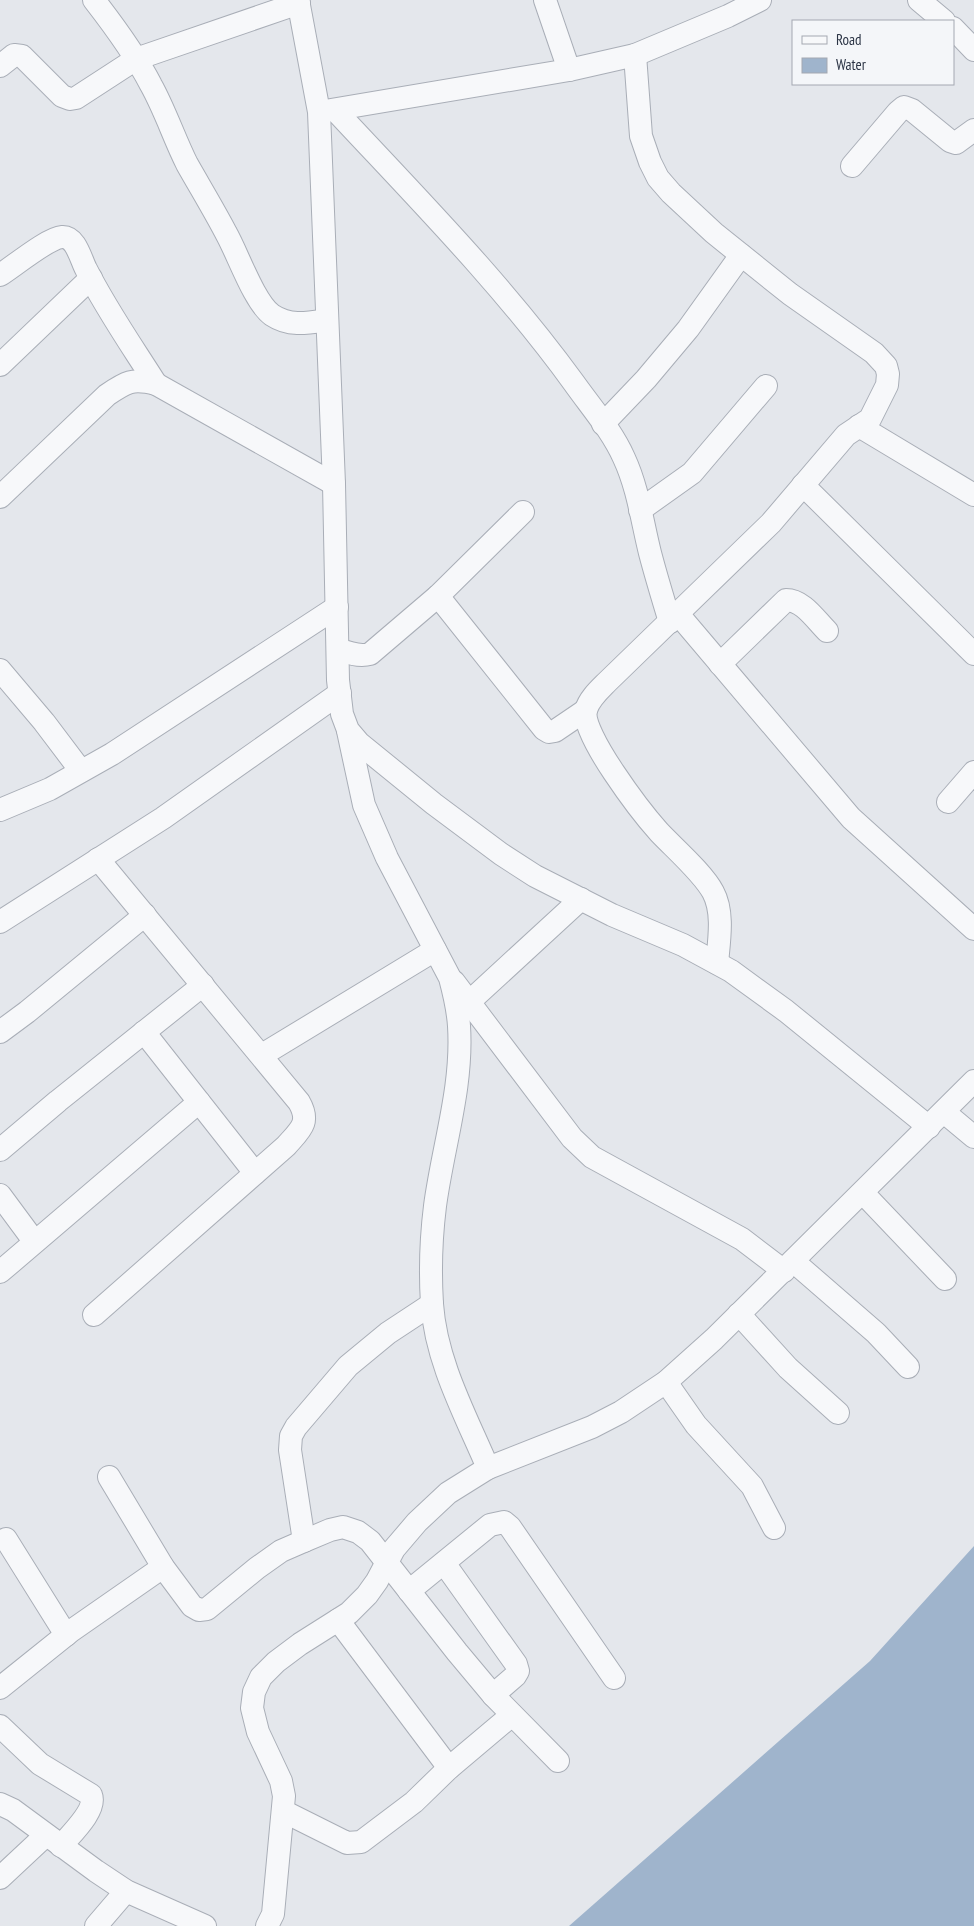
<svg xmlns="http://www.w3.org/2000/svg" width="974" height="1926" font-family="'PT Sans Narrow',sans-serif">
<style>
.water{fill:#9fb4cc}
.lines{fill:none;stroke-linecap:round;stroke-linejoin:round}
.minor-casing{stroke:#a9aeb7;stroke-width:24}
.minor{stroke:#f7f8fa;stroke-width:22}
</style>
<rect width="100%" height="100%" fill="#e4e7ec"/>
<path class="water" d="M974,1546v380h-405l301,-265z"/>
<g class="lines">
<g class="minor-casing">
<g id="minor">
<path d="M94,0c21,27 41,54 57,85 14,25 23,53 36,79 13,23 27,46 39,69 12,21 28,69 46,82 18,12 36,8 55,5"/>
<path d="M298,0l21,112 15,372 4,196 4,34 6,16 11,13 75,61 67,50 34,22 77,39 71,30 48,26 55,40 143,116"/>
<path d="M545,0l24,70"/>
<path d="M919,0l25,21"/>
<path d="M953,28l21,22"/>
<path d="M635,55l6,81 9,26 8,16 13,15 43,40 76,61 84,59 12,13 2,8 -1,11 -17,34 -24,16 -75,88 -164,159c-8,8 -18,17 -21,28 -6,23 56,103 73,122 15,16 44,41 54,60 11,20 6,49 4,71"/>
<path d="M0,66l14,-11 8,1 40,40 8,3 6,-1 60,-39 163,-56"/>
<path d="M335,110c82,88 168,175 239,273 17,24 38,48 50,75 14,30 18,63 26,95 6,23 13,46 20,69"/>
<path d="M325,111l244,-41 66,-15 93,-39 32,-16"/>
<path d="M852,166l46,-54 6,-5 8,3 38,31 6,2 18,-13"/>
<path d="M0,275c13,-8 48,-37 62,-38 14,-1 19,23 24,32 20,40 46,77 70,115"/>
<path d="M0,365l91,-87"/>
<path d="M603,424l43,-45 42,-50 53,-74"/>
<path d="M859,426l115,69"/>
<path d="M803,485l171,169"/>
<path d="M0,497l107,-102c19,-13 25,-17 49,-11l178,100"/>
<path d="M640,510l52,-37 74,-87"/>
<path d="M438,596l106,133 5,3 6,-1 31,-21"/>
<path d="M678,614l173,204 123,111"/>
<path d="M338,649c10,4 21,8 32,5l68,-58 85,-84"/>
<path d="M720,664l66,-64c17,0 29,19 41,31"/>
<path d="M0,670l44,52 37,49"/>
<path d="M348,731l16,74 23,53 63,120c4,15 8,32 9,48 4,61 -16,120 -24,180 -4,32 -5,66 -3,98 4,58 34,112 56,164"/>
<path d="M948,802l26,-30"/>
<path d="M0,810l50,-21 62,-35 225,-147"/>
<path d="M0,922l163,-104 177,-125"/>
<path d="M454,982l118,156 20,19 150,82 42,32"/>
<path d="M469,1002l112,-103"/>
<path d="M0,1032l27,-20 118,-97"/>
<path d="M144,1032l111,141"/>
<path d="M262,1055l173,-105"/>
<path d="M944,1112l30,25"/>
<path d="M0,1150l58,-49 145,-116"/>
<path d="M863,1193l82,86"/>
<path d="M0,1195l34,46"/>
<path d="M793,1261l83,72 32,34"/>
<path d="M0,1272l199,-170"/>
<path d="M739,1314l49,54 50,45"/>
<path d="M94,1315l192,-169c14,-16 25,-23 13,-44l-201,-243"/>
<path d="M666,1382l30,43 56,61 22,42"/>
<path d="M109,1477l54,90 29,39 7,4 8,-1 50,-41 24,-17 23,-10 26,-11 13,-3 15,5 12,9 87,111 36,43 65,66"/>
<path d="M6,1539l60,96"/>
<path d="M304,1541l-14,-91 1,-14 5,-9 52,-61 40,-33 44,-29"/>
<path d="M444,1563l72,101 2,7 -3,5 -22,19"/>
<path d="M409,1591l81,-66 14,-3 6,5 104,151"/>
<path d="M338,1620l111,148"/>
<path d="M0,1688l71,-57 92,-64"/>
<path d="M0,1726l40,38 51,31c6,15 -20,39 -30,51"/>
<path d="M0,1804l13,6 83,61 30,20 79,35"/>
<path d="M283,1811l64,32 14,-1 53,-40 35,-34 63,-53"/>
<path d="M0,1878l46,-43"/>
<path d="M96,1926l30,-35"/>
<path d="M267,1926l6,-12 11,-118 -3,-15 -23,-49 -6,-24 2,-16 7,-15 15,-15 24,-18 49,-31 18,-18 10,-14 17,-32 23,-27 31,-29 40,-25 104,-41 29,-15 45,-30 48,-43 260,-258"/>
</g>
</g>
<use href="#minor" class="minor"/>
</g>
<rect x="792" y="20" width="162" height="65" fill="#f4f6f9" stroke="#a4a8b1"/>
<rect x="802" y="36" width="25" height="8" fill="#f7f8fa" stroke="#a4a8b1"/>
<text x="836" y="45" font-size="15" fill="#2b3445">Road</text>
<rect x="802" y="58" width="25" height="15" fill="#9fb4cc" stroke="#a4a8b1"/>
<text x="836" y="70" font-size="15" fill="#2b3445">Water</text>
</svg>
